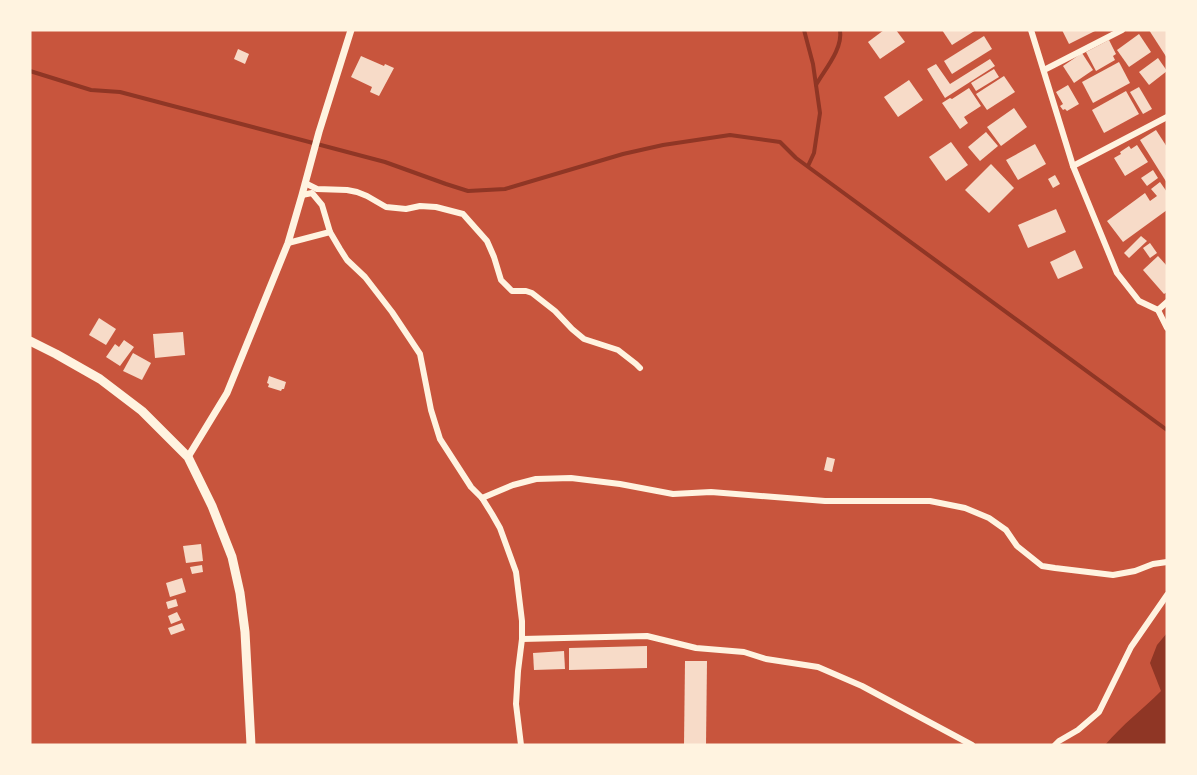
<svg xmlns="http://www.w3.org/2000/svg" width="1197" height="775" font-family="Ubuntu,sans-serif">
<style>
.water{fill:#8f3625}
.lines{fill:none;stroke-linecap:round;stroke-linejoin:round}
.stream{stroke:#8f3625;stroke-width:4}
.building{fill:#f7dbc8}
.minor{stroke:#fff3e0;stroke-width:6}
.tertiary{stroke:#fff3e0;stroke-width:7}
.primary{stroke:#fff3e0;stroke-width:9}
</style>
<rect width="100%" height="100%" fill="#c8553d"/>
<path class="water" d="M1167,633v112h-62c17,-20 38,-36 56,-54l-11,-28 7,-18z"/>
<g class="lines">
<g class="stream">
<path d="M804,30l9,34 7,49 -6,40 -6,13"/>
<path d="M30,71l61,19 29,2 265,70 61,22 22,7 37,-2 118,-35 40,-9 67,-10 50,7 16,16 371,272"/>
<path d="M816,85c9,-16 27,-36 24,-55"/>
</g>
</g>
<g class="building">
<path d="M884,30h12l9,12 -25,17 -12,-17z"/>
<path d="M942,30h34l-24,15z"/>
<path d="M1062,30h35l-28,14z"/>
<path d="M1149,30h18v28z"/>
<path d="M1139,34l12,18 -22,15 -12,-17z"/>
<path d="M984,36l8,13 -40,25 -8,-13z"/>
<path d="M1109,40l7,14 -3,2 2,4 -19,11 -10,-19z"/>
<path d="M238,49l11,5 -4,10 -11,-5z"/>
<path d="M1082,53l11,17 -19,13 -11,-17z"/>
<path d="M361,56l23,10 1,-2 9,4 -15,28 -9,-4 2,-5 -21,-10z"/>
<path d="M1158,58l9,13 -18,14 -10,-13z"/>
<path d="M990,59l5,7 -50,32 -18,-29 9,-5 14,20z"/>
<path d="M1119,62l11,21 -37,20 -11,-21z"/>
<path d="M994,69l5,8 -23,14 -5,-8z"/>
<path d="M1004,76l11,16 -28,18 -11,-16z"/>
<path d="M909,80l14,20 -25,17 -14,-20z"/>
<path d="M1068,85l11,19 -12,7 -2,-2 -2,1 -3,-4 3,-2 -7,-12z"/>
<path d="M1139,87l13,22 -9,5 -13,-22z"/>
<path d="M969,88l12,18 -17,11 4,6 -8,6 -18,-26 8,-5 2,1z"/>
<path d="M1126,91l13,23 -35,19 -12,-23z"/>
<path d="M1014,108l13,19 -26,19 -14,-19z"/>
<path d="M1156,130l11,17v36l-27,-43z"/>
<path d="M986,132l12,14 -18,15 -12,-14z"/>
<path d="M951,142l17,23 -22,16 -17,-24z"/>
<path d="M1035,144l11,20 -28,16 -12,-20z"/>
<path d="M1137,145l11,17 -23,14 -11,-18 7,-4 -1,-2 9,-6 2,3z"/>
<path d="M991,164l23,24 -25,25 -24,-23z"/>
<path d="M1153,170l5,8 -11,8 -6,-8z"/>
<path d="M1055,175l5,9 -7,4 -5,-9z"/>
<path d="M1160,182l7,10v18l-44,32 -16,-21 38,-28 5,8 7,-5 -6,-7z"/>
<path d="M1056,209l10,23 -38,16 -10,-23z"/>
<path d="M1141,236l6,5 -18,17 -5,-5z"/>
<path d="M1150,243l7,10 -7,5 -7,-10z"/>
<path d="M1075,250l8,18 -25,11 -8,-17z"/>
<path d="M1158,256l9,10v26l-3,2 -21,-24z"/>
<path d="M99,318l17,11 -10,16 -17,-10z"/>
<path d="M183,332l2,23 -30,3 -2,-24z"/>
<path d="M124,340l10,7 -14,19 -14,-9 9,-13 4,3z"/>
<path d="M133,353l18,10 -9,17 -19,-9z"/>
<path d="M269,376l17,6 -2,7h-2l-1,2 -13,-4 1,-3 -2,-1z"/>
<path d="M827,457l8,2 -3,13 -8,-2z"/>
<path d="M201,544l2,17 -17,2 -3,-17z"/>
<path d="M202,565l1,7 -11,2 -2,-7z"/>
<path d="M182,578l4,14 -16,5 -4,-14z"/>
<path d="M176,599l2,7 -10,3 -2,-7z"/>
<path d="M177,612l4,8 -10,4 -3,-8z"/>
<path d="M182,623l3,7 -14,5 -3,-7z"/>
<path d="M647,646v22l-78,2v-22z"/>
<path d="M564,651l1,18 -31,1 -1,-17z"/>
<path d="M685,661h22l-1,84h-22z"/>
</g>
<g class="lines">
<g class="minor">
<path d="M1031,30l42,136 44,107 22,28 19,9 9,18"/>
<path d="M1044,70l78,-40"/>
<path d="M1073,166l94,-49"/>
<path d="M305,183l12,6 30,1 10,2 10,4 19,11 20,2 14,-3 16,1 27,7 24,27 7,16 7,23 11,11h14l6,2 23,18 17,18 12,10 34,11 18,14 4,4"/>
<path d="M302,195l10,-2 10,12 8,27 10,17 7,11 18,17 27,35 28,42 11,56 9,29 31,48 11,11 10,16 8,14 16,44 6,49v18l-4,32 -2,33 5,41"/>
<path d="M288,243l42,-11"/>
<path d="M1158,310l9,-8"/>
<path d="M482,498l31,-13 23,-6 35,-1 49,6 53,10 38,-2 114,9h105l35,7 24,10 17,12 11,16 25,20 13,2 58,7 22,-4 18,-7 14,-2"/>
<path d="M522,639l125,-3 49,12 48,4 22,7 52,8 44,19 110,59"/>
<path d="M1055,745l4,-4 19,-11 21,-18 32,-65 36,-52"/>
</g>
<path class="tertiary" d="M188,457l39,-64 61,-150 14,-48 17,-63 32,-102"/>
<path class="primary" d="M30,341l26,13 44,25 42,32 46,46 24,49 20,51 8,36 5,39 6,113"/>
</g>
<rect width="1197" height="775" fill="none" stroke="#fff3e0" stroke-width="63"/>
</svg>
